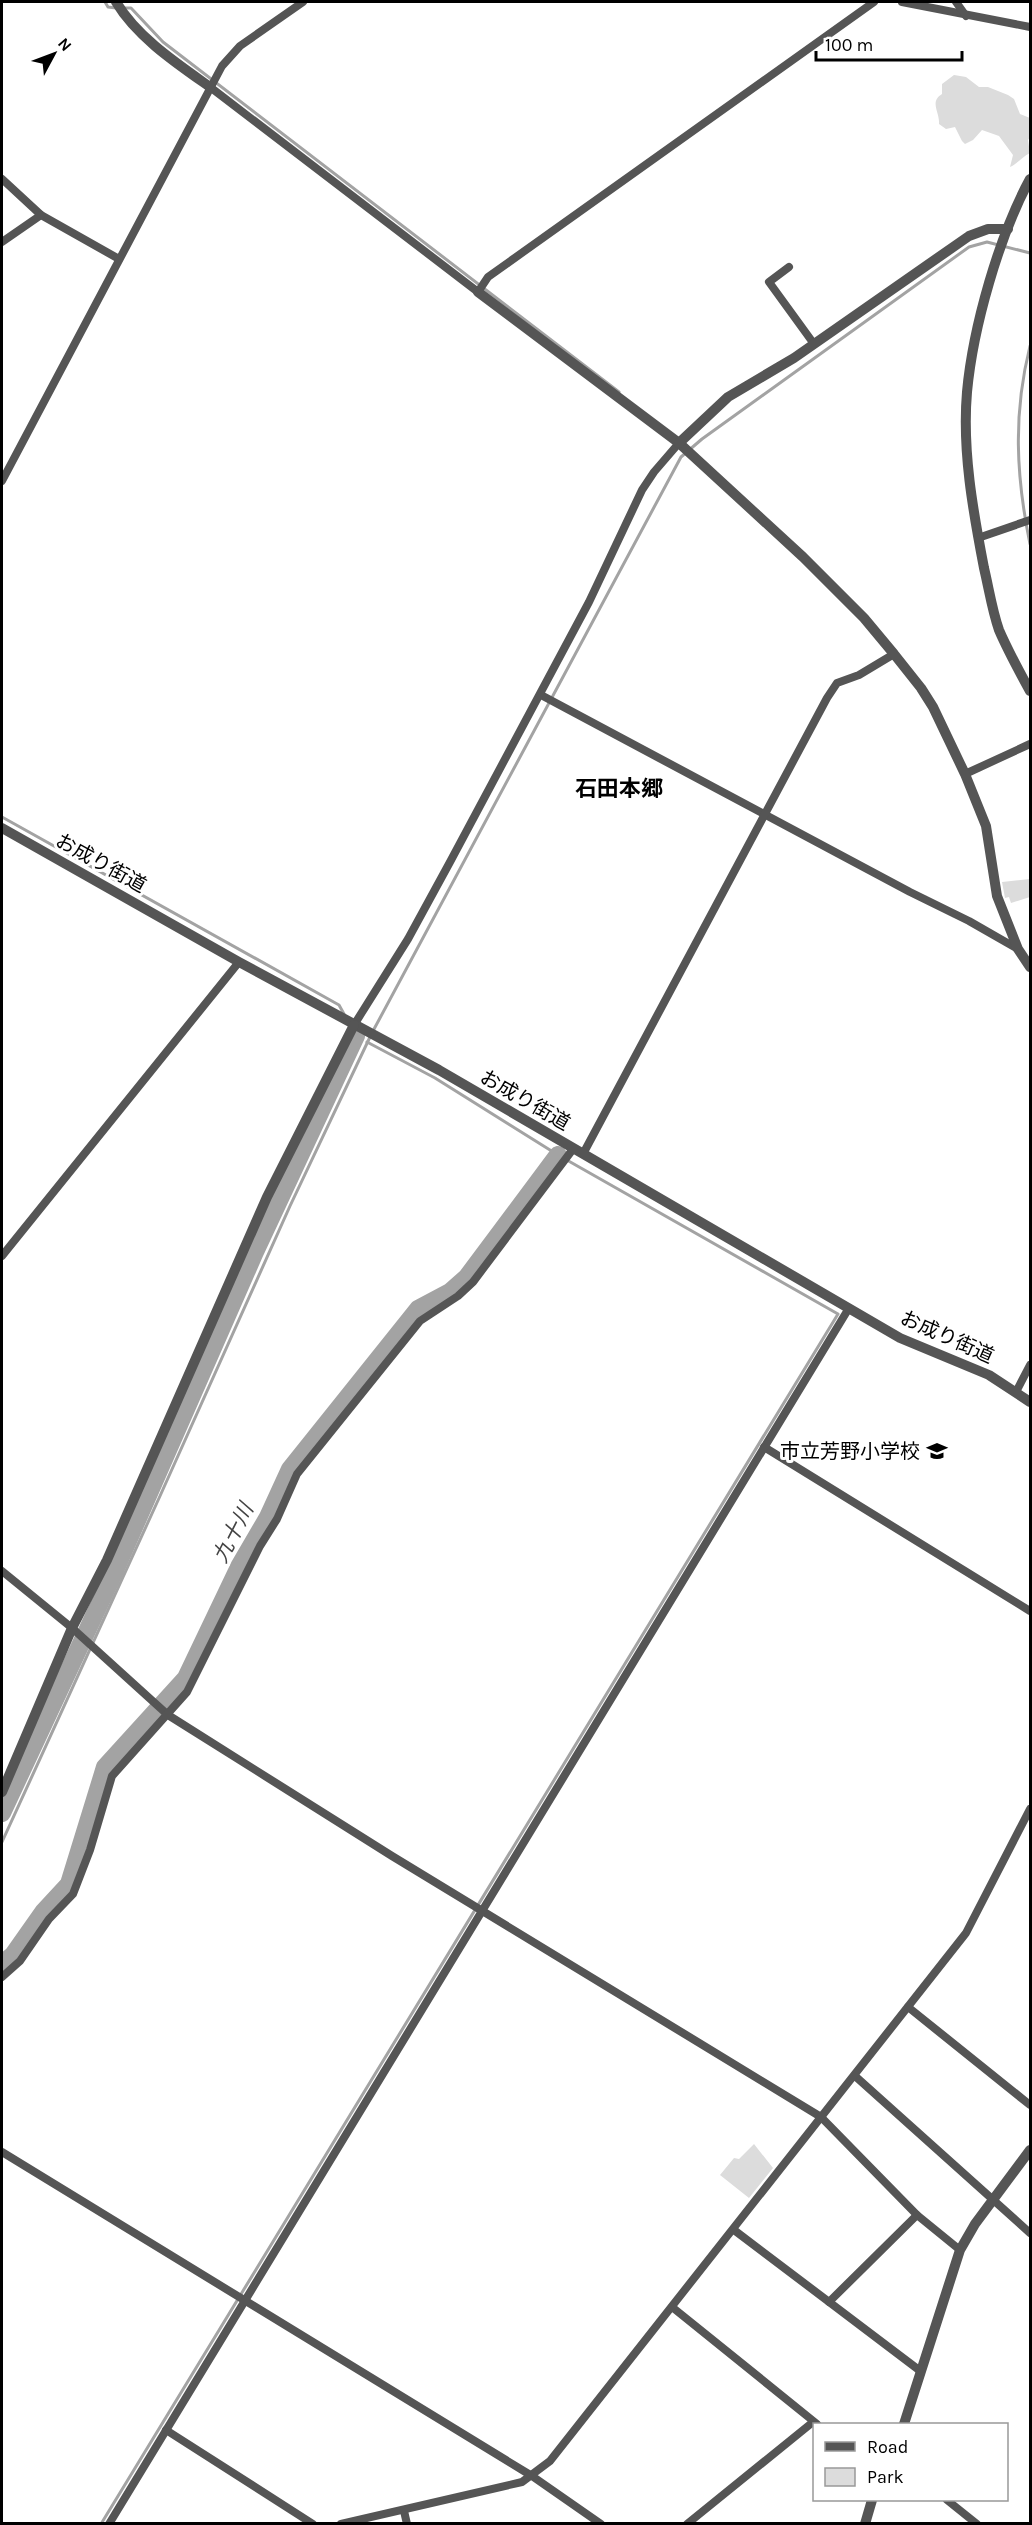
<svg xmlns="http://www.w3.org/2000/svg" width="1032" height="2525" font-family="Karla,'Noto Sans JP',sans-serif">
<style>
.green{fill:#dcdcdc}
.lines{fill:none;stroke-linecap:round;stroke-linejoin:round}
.stream{stroke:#a3a3a3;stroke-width:3}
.river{stroke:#a3a3a3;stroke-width:18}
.minor{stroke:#555;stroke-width:8}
.tertiary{stroke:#555;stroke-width:10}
.labels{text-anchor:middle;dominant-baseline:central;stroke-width:6;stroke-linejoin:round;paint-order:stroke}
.street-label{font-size:20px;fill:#000;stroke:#fff}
.poi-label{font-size:20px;fill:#000;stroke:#fff;text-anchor:end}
.water-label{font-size:21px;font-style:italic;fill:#444;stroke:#fff}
.quarter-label{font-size:22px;font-weight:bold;fill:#000;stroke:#fff}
</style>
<rect width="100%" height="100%" fill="#fff"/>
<g class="green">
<path d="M954,75l12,2 13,10h9l20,8 6,4 6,15 10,4v19l-2,3 2,13c-8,4 -13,11 -20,14l3,-12 -14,-19 -17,-6 -9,10 -8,4 -3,-3 -7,-14 -9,2 -7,-5c1,-12 -10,-22 3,-30v-10z"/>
<path d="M1030,879v18l-19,6 -2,-6 -4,1 -3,-16z"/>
<path d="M754,2144l19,24 -24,30 -29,-23 14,-17 5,1z"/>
</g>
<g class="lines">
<g class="stream">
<path d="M105,2l3,5 8,1"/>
<path d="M123,8h8l32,34 456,350"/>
<path d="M1030,346c-17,68 -14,130 0,198"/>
<path d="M2,817l337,188 5,9"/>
<path d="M373,1031l308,-574 21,-18 267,-192 18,-5 43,11"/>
<path d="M2,1842l158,-346 130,-290 80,-169"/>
<path d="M101,2524l737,-1210 -280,-159 -123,-77 -68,-36"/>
</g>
<g class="river">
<path d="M2,1813l112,-240 141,-321 101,-216"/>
<path d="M2,1964l11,-9 31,-44 25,-27 36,-117 81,-89 54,-113 28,-48 22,-48 128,-160 32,-17 17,-15 91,-122"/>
</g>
<g class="minor">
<path d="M902,2l128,25"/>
<path d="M956,2l10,14"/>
<path d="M210,87l268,205 10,-15 386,-275"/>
<path d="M2,179l39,36 78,44"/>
<path d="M2,242l39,-27"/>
<path d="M789,267l-20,15 45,62"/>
<path d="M2,481l220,-415 18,-20 63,-44"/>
<path d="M978,538l52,-18"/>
<path d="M541,695l369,197 59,29 49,28"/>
<path d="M965,774l65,-30"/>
<path d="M354,1025l54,-86 42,-77 139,-260 53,-112 12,-18 25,-29"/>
<path d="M583,1154l244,-456 10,-15 22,-8 35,-21"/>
<path d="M2,1256l237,-294"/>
<path d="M1016,1392l14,-27"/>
<path d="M764,1447l266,164"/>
<path d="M2,1571l70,57 96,87 224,141 429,261 96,98 43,35"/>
<path d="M2,1977l18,-16 29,-42 24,-25 17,-44 22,-74 75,-84 73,-146 17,-27 20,-45 123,-153 38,-25 15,-14 100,-133"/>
<path d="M908,2007l122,98"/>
<path d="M855,2076l175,157"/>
<path d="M2,2152l530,324 69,48"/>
<path d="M734,2230l185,140"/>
<path d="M829,2302l88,-87"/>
<path d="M672,2307l145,117"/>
<path d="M166,2430l147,94"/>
<path d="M947,2500l30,24"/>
<path d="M404,2511l3,13"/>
<path d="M109,2524l740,-1216"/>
<path d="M341,2524l181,-42 28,-21 416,-528 64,-124"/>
<path d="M687,2524l126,-102"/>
</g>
<g class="tertiary">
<path d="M116,2c21,35 60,61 94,85"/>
<path d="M1030,179c-31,57 -57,148 -63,213 -5,58 6,119 17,176 5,21 8,42 15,62 9,21 20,41 31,61"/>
<path d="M478,292l201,151 124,114 61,61 30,36 27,34 12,19 32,67 21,52 11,70 21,53 12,18"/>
<path d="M679,443l49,-46 66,-39 175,-122 19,-7h20"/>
<path d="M2,828l237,134 200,108 461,268 89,37 41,27"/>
<path d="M2,1792l70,-164 35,-68 160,-363 87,-172"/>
<path d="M904,2424l56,-174 15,-26 55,-74"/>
<path d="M865,2524l7,-24"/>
</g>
</g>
<defs>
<g id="school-bare" transform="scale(1.62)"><path d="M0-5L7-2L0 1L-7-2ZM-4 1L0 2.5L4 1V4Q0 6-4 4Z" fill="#000" stroke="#fff" stroke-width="2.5" paint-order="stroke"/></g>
</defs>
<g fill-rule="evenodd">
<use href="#school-bare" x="937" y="1451"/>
</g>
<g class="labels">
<g class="street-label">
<text transform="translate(101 863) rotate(29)">お成り街道</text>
<text transform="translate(525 1100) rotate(30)">お成り街道</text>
<text transform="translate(947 1337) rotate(24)">お成り街道</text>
</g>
<g class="poi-label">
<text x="920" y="1451">市立芳野小学校</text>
</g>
<g class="water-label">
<text transform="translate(233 1533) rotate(-63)">九十川</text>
</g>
<g class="quarter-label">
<text x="619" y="789">石田本郷</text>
</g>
</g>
<rect width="1032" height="2525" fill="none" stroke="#000000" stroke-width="6"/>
<rect x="813" y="2423" width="195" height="78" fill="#ffffff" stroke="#999999" stroke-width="1.5"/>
<rect x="825" y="2442" width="30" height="9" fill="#555555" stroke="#999999" stroke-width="1.5"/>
<text x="867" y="2453" font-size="18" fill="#000000">Road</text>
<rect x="825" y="2468" width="30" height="18" fill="#dcdcdc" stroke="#999999" stroke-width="1.5"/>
<text x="867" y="2483" font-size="18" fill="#000000">Park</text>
<g transform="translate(54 54) rotate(49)" stroke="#ffffff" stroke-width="4.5" paint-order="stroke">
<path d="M0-4.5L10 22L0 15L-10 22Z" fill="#000000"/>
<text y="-9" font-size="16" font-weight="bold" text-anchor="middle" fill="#000000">N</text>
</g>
<path d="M816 51v9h146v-9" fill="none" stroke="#000000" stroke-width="3"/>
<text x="825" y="51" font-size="18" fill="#000000" stroke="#ffffff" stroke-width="4.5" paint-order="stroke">100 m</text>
</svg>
